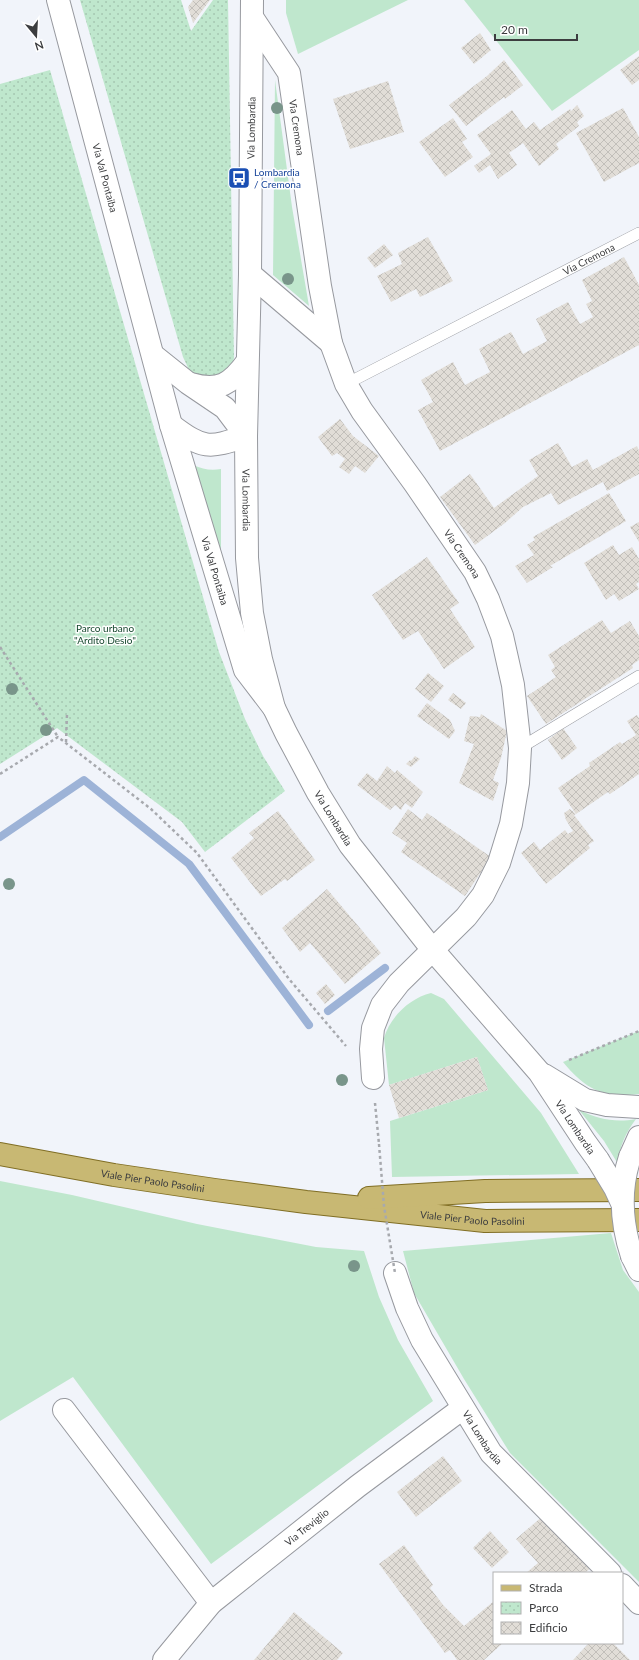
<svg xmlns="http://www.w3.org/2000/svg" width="639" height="1660" font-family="Lato,sans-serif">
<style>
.grass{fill:#bfe7cd}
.park{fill:url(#park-dots)}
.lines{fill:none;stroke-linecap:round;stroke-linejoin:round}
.stream{stroke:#9db3d7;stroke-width:8}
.building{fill:url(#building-cross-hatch)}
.lane-casing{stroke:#97999f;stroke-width:12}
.street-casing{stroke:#97999f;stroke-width:24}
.secondary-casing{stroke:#97999f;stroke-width:24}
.primary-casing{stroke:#806e24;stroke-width:24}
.path{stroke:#a7a9ae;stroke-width:2.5;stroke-dasharray:3 3;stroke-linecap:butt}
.lane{stroke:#fff;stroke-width:11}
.street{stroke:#fff;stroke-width:22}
.secondary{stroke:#fff;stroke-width:22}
.primary{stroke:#c8b873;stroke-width:22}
.secondary-bridge-casing{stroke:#97999f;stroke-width:24;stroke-linecap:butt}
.path-bridge{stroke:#a7a9ae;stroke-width:2.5;stroke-dasharray:3 3;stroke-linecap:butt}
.secondary-bridge{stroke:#fff;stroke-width:22}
.tree{fill:#79958a}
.labels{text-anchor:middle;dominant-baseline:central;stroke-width:3;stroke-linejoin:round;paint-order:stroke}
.street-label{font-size:10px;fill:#3c3d3f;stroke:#fff}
.transit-label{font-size:10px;fill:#164399;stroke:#fff;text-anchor:start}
.park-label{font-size:10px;fill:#16482e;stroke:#fff}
</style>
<defs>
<pattern id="park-dots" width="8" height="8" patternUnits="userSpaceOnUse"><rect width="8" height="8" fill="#bfe7cd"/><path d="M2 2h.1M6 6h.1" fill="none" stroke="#a5c7b1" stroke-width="1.8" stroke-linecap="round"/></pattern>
<pattern id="building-cross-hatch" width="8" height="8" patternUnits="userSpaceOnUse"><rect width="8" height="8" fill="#e1ddd7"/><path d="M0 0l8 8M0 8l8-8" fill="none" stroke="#c2bfba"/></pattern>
</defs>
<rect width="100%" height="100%" fill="#f1f4fa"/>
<g class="grass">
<path d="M286,0h122l-110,54 -12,-41z"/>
<path d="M464,0h175v50l-87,61z"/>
<path d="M275,80l17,127 17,99 -36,-31z"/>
<path d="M193,465c10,4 17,6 28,4v96z"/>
<path d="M431,993l13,6 97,114 38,61 -187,3 -2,-56 98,-31 -11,-33 -88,28 -5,-47c6,-21 26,-40 47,-45z"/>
<path d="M639,1031v63c-36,4 -53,-4 -76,-32z"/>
<path d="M579,1110c19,9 36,13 57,9 -10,13 -17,28 -18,45l-14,-23z"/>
<path d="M0,1181l72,14 125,29 119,23 48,4 15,46 19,43 35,61 -222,163 -138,-187 -73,44z"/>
<path d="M611,1233l12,37 16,22v290l-129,-129 -46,-74 -50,-86 -11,-42z"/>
</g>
<g class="park">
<path d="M80,0h101l10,31 22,-31h15l6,358 -3,9 -19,13 -21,-6 -8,-17z"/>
<path d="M50,70l169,582 26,67 18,37 22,35 -80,61 -23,-30 -125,-94 -57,36v-680z"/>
</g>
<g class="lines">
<g class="stream">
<path d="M0,837l84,-57 105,84 120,161"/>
<path d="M328,1011l57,-43"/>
</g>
</g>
<g class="building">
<path d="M193,0h17l-17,23 -5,-16z"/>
<path d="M480,33l11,17 -17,14 -13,-16z"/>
<path d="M639,56v24l-7,5 -12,-15z"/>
<path d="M504,60l19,25 -18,14 -1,-2 -38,29 -17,-21 38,-29z"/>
<path d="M388,81l16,51 -54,17 -17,-50z"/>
<path d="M577,105l7,11 -7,6 2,4 -23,18 3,5 -20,17 -16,-23 -14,10 8,12 -19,14 -8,-14 -11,8 -5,-7 17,-12 -14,-19 35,-25 14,19 8,-7 6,8 30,-21 1,2z"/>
<path d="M623,108l16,29v26l-35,19 -28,-49z"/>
<path d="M453,118l14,21 -5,3 11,15 -28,20 -26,-35z"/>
<path d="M428,237l25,44 -33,16 -4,-8 -25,13 -14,-26 25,-12 -4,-11z"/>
<path d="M384,244l9,11 -18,13 -8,-10z"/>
<path d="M624,257l15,28v60l-199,106 -22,-41 15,-8 -12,-22 32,-18 12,23 25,-13 -11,-23 32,-17 12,22 24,-13 -11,-22 32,-17 12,22 13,-7 -7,-13 6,-3 -10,-21z"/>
<path d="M340,419l13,17 26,20 -14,17 -10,-7 -6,8 -10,-7 6,-8 -8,-6 -5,3 -14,-19z"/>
<path d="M558,443l14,24 15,-8 6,11 44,-24 2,5v23l-32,17 -4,-9 -45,23 -7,-12 -28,14 -18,16 -30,22 -35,-48 30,-23 24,34 44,-32 -9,-16z"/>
<path d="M609,493l17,28 -76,45 3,1 -26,16 -12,-17 19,-11 -7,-10 8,-5 -2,-3z"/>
<path d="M639,522v20l-9,-15z"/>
<path d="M613,545l6,10 13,-8 7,12v23l-3,2 3,5 -20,12 -5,-7 -8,6 -22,-37z"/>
<path d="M427,557l32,46 -9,6 25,38 -31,22 -26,-38 -15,9 -31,-45z"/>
<path d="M602,620l9,13 19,-12 9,15v24l-7,5 1,3 -87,56 -19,-28 29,-19 -5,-7 4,-3 -7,-12z"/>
<path d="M428,673l16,13 -13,16 -16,-13z"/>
<path d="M453,693l13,10 -5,6 -13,-9z"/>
<path d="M427,703l23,17 5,11 -6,8 -32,-23z"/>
<path d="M481,714l26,17 -6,27 -8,22 6,3 -6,18 -34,-18 15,-39 -10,-3 6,-25 10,1z"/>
<path d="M637,715l2,3v56l-29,20 -2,-2 -32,22 -18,-26 32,-22 -1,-3 31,-21 2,2 14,-9 -9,-14z"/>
<path d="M563,728l14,20 -15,12 -14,-20z"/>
<path d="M415,756l5,3 -9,8 -5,-3 4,-4 1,1z"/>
<path d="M387,766l8,7 2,-3 26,22 -11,16 -7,-5 -4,7 -6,-5 -5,5 -33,-25 10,-12 10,8z"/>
<path d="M408,809l14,11 5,-7 64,44 -26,39 -64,-44 6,-9 -15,-10z"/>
<path d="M570,809l6,5 -2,1 20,26 -6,4 2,3 -44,36 -25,-31 13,-11 6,8 25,-20 3,4 5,-3 -7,-11 -2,-7z"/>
<path d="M278,811l37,49 -28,21 -2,-2 -24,17 -30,-38 23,-20 -5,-5z"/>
<path d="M327,889l54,64 -36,31 -35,-41 -10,9 -18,-24z"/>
<path d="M326,984l9,11 -10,9 -9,-11z"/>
<path d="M477,1057l11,33 -89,28 -10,-33z"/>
<path d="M443,1456l19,25 -46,36 -19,-25z"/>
<path d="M544,1515l49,51 -8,7h-59l12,-10 -22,-24z"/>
<path d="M490,1531l19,21 -17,16 -19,-20z"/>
<path d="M404,1545l29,40 -3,3 14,18 20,20 30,-25v42h9l-19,17h-27l-7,-10 -5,3 -66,-89z"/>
<path d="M294,1612l49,41 -6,7h-83z"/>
<path d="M589,1643h24l17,17h-57z"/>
</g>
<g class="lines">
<g class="lane-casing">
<g id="lane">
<path id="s1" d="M346,384l293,-151"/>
<path d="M520,748l119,-72"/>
</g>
</g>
<g class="street-casing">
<g id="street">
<path id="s2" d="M58,0l113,425 74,245 29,38"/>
<path id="s3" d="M252,17l37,56 31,213 11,57 15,41 16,27 53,73 60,88 13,27 14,37 11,49 7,63 -2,35 -7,41 -12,39 -16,32 -17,22 -67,66 -17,22 -9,23 -2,21 2,29"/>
<path d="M250,274l81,69"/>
<path d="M153,355l35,28 37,25 21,28c-38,13 -43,13 -75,-11"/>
<path d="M191,384c28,8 40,0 56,-22"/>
<path id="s4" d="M395,1273l12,35 15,32 69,113 119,120"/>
<path d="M64,1410l147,193"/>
<path d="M622,1585l17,18"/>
<path id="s5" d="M164,1660l47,-57 147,-117 105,-78"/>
</g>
</g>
<g class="secondary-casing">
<g id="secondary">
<path id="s6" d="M252,0l-2,274 -4,162 1,122 5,55 9,46 13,49 12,25 32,60 32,52 82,104 107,123 46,70 13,18"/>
<path d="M544,1075l41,25 22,5 32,2"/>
<path d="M630,1157l9,-20"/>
<path d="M632,1256l7,14"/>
</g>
</g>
<g class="primary-casing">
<g id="primary">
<path id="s7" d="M0,1154l114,21 101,15 91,12 179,19 154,-1"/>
<path d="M369,1198l116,-7 154,-1"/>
</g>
</g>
<g class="path">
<path d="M0,647l58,90"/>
<path d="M66,742l1,-28"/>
<path d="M0,774l58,-37 93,72 46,44 92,126 57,67"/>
<path d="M569,1060l70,-29"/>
<path d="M375,1103l4,41"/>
</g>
<use href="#lane" class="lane"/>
<use href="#street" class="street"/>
<use href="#secondary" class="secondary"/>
<use href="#primary" class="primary"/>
<g class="secondary-bridge-casing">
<g id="secondary-bridge">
<path d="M630,1157c-11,33 -9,66 2,99"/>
<path d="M598,1160l17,28 7,15"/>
</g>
</g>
<path class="path-bridge" d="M379,1144l5,62 11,67"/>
<use href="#secondary-bridge" class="secondary-bridge"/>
</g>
<g class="tree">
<circle cx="277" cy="108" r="6"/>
<circle cx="288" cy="279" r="6"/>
<circle cx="12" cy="689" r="6"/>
<circle cx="46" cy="730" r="6"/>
<circle cx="9" cy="884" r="6"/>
<circle cx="342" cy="1080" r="6"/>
<circle cx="354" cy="1266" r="6"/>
</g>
<defs>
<g id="bus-square" transform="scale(1.15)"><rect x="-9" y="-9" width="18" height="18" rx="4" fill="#1a4fb4" stroke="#fff"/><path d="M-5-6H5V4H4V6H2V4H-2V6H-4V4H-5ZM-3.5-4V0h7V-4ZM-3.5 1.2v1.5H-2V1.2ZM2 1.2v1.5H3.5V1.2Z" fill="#fff"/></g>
</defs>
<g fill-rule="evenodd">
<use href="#bus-square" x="239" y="178"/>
</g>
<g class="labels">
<g class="street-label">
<text transform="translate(251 128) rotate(-89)">Via Lombardia</text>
<text stroke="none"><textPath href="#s3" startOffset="122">Via Cremona</textPath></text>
<text stroke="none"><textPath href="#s2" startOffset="184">Via Val Pontaiba</textPath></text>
<text stroke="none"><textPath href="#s1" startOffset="273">Via Cremona</textPath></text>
<text stroke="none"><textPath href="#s6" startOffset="500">Via Lombardia</textPath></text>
<text stroke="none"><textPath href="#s3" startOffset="590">Via Cremona</textPath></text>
<text stroke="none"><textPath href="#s2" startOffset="592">Via Val Pontaiba</textPath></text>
<text stroke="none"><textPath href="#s6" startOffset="836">Via Lombardia</textPath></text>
<text stroke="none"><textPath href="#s6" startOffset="1229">Via Lombardia</textPath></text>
<text stroke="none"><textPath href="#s7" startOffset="155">Viale Pier Paolo Pasolini</textPath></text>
<text stroke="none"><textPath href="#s7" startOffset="477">Viale Pier Paolo Pasolini</textPath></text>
<text stroke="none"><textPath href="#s4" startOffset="187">Via Lombardia</textPath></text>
<text stroke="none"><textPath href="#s5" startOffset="196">Via Treviglio</textPath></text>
</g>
<g class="transit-label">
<text x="254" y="172">Lombardia<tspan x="254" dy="12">/ Cremona</tspan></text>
</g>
<g class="park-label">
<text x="105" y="628">Parco urbano<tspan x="105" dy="12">"Ardito Desio"</tspan></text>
</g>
</g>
<rect x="493" y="1572" width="130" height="72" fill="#ffffff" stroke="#b1b1b2"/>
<rect x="501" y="1585" width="20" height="6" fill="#c8b873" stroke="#b1b1b2"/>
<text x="529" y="1592" font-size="12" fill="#3c3d3f">Strada</text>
<rect x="501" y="1602" width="20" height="12" fill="url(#park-dots)" stroke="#b1b1b2"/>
<text x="529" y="1612" font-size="12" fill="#3c3d3f">Parco</text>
<rect x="501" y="1622" width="20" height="12" fill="url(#building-cross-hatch)" stroke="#b1b1b2"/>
<text x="529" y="1632" font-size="12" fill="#3c3d3f">Edificio</text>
<g transform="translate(36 36) rotate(162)" stroke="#ffffff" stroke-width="3" paint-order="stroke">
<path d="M0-3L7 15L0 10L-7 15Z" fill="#3c3d3f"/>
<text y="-6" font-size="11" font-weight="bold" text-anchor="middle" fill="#3c3d3f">N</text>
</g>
<path d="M495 34v6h82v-6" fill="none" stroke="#3c3d3f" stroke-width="2"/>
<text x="501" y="34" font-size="12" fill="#3c3d3f" stroke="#ffffff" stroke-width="3" paint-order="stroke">20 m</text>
</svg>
